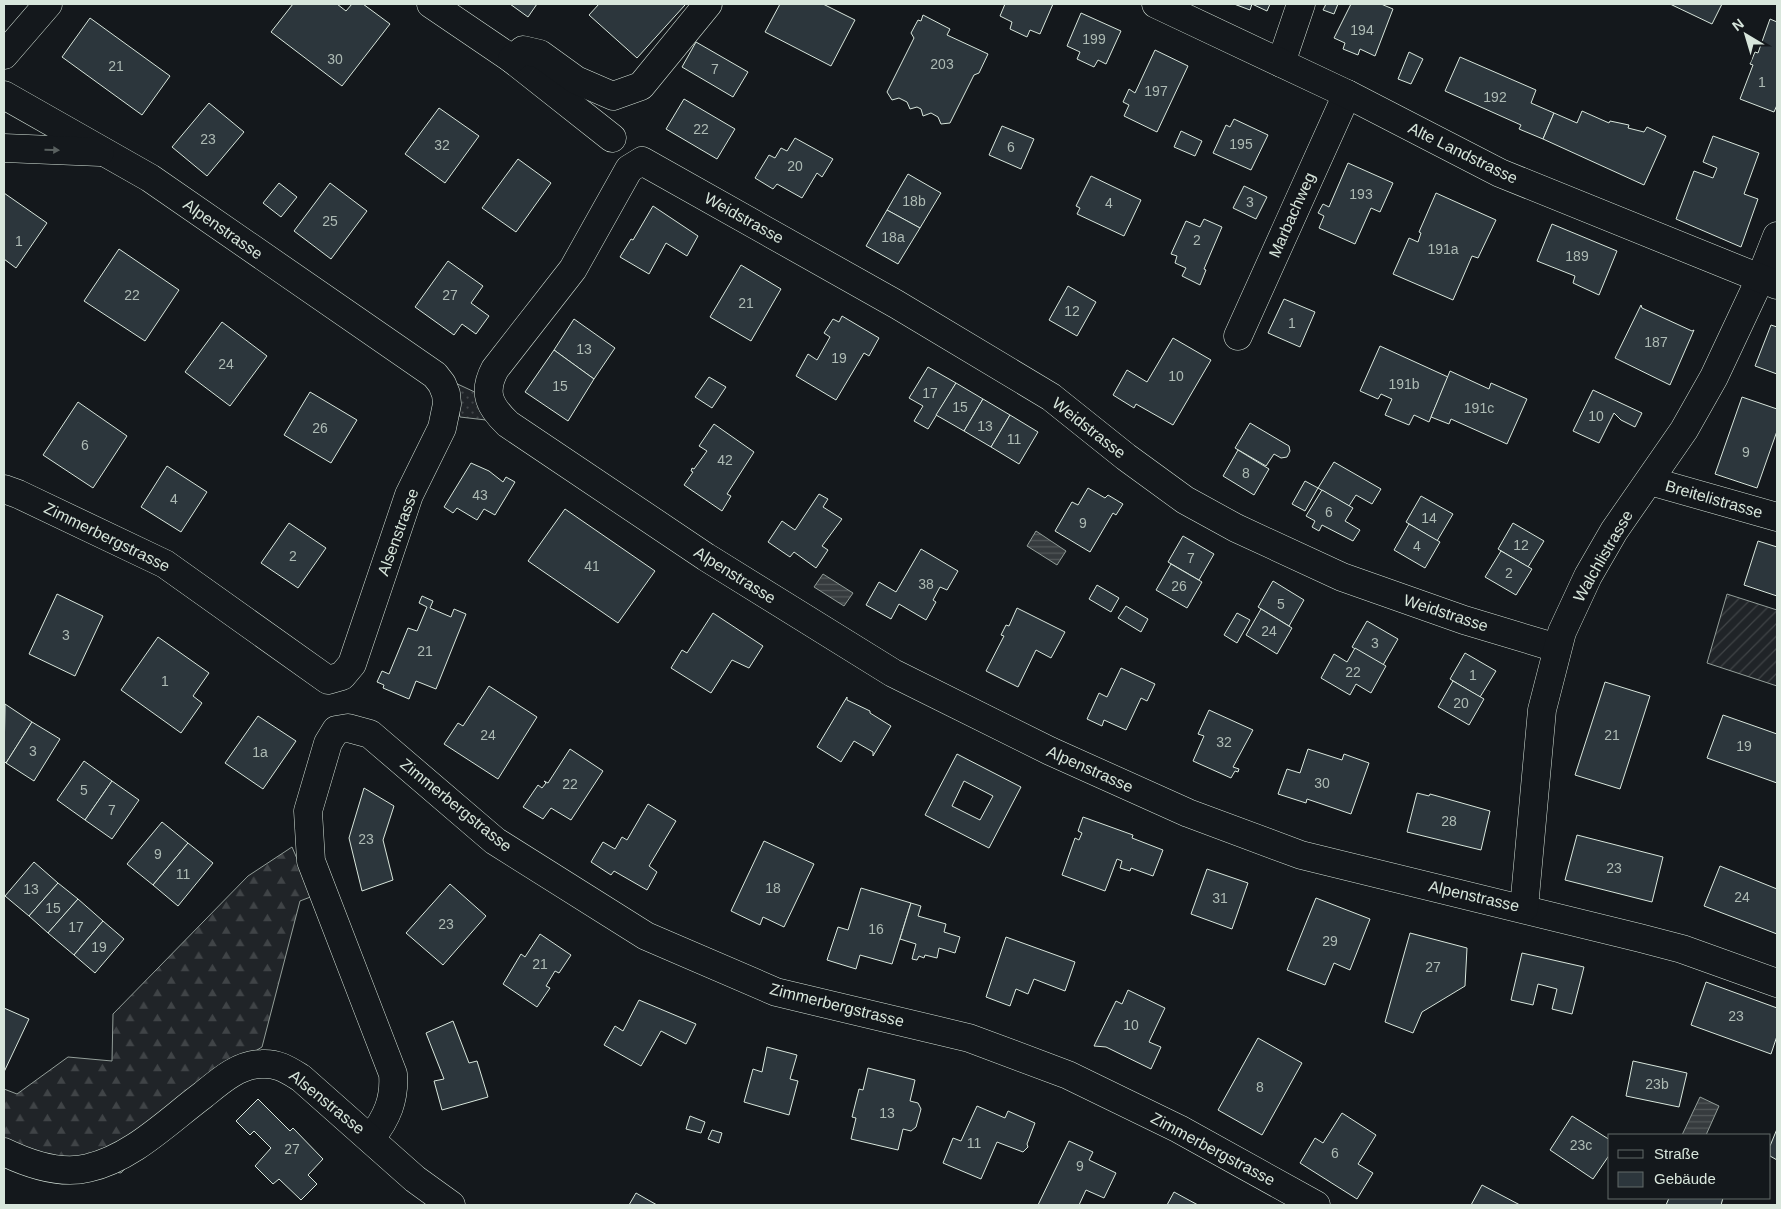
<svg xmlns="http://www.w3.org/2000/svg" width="1781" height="1209" font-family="Helvetica,sans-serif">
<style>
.grass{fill:url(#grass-dots);stroke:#939e99}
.forest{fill:url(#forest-firs);stroke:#939e99}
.garden{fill:url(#garden-furrows);stroke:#939e99}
.water{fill:url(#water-rules);stroke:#939e99}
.building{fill:#2c363c;stroke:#d8e6dc;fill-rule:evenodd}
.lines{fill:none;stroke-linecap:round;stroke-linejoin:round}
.minor-casing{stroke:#d8e6dc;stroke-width:29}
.major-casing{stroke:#d8e6dc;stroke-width:29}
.minor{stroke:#14181c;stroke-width:28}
.major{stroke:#14181c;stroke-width:28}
.oneway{fill:#59605f}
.labels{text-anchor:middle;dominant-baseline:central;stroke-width:4;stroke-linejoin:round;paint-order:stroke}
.number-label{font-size:14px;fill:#adbab4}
.street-label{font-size:16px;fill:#d8e6dc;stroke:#14181c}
</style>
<defs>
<pattern id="grass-dots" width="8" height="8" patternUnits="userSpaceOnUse" patternTransform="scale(1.25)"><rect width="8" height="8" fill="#202428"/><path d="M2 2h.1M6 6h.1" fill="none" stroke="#404447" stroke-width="1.8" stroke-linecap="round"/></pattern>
<pattern id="forest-firs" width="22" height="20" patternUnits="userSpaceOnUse" patternTransform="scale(1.25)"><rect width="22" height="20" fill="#202428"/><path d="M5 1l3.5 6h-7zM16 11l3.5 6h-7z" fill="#404447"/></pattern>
<pattern id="garden-furrows" width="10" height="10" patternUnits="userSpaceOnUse" patternTransform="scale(1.25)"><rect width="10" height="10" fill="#202428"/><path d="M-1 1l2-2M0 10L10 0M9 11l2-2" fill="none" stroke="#404447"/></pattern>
<pattern id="water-rules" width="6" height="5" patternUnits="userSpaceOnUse" patternTransform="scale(1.25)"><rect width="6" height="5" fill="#363b3e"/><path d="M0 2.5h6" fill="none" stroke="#525759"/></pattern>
</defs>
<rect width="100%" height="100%" fill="#14181c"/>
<path class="grass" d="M451,381l28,13 7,26 -26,-3z"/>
<path class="forest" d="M292,847l21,49 -13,5 -38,146 -53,32 -88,94 -69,-10 -48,-22v-52l13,5 51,-37 44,4 1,-47 135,-138z"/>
<path class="garden" d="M1727,594l50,16v76l-70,-23z"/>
<g class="water">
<path d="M1036,531l30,20 -9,14 -30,-19z"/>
<path d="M823,574l30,19 -9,13 -30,-19z"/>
<path d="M1700,1097l19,9 -13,29h-24z"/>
</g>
<g class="building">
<path d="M293,4h44l9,7 6,-7h11l27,20 -48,62 -71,-54z"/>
<path d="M510,4h27l-9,13z"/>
<path d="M599,4h84l2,1 -48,53 -48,-43z"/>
<path d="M780,4h43l32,16 -24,46 -66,-34z"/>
<path d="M1005,4h48l-13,30 -10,-4 -3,7 -17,-8 2,-7 -12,-6z"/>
<path d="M1234,4h36l-3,7 -15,-7 -2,6z"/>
<path d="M1326,4h12l-4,10 -11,-4z"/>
<path d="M1351,4h30l12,5 -18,47 -15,-7 -2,6 -15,-6 2,-6 -11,-5z"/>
<path d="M1670,4h52l-10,20z"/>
<path d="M1081,13l40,18 -15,33 -8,-4 -4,7 -17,-8 3,-7 -13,-6z"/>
<path d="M923,15l27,14 -3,6 41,19 -9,19 -5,2 -24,48 -9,1 -3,-7 -7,-4 -8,3 -2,-7 -4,-2 -7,2 -3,-7 -8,-4 -7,2 -5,-8 27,-54 -3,-5 7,-13 3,1z"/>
<path d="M90,18l80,58 -28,39 -80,-58z"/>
<path d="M1770,19l7,3v83l-3,7 -34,-13 13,-34 -3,-1 5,-12 3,1z"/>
<path d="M696,42l52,30 -15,25 -51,-30z"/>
<path d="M1155,50l33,16 -31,66 -33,-16 5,-11 -6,-3 6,-13 6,4z"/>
<path d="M1409,52l14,7 -12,25 -13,-5z"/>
<path d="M1460,57l76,33 -5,13 23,10 -11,26 -24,-10 2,-4 -76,-34z"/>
<path d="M684,99l51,30 -18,30 -51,-30z"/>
<path d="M209,103l35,29 -37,44 -35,-29z"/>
<path d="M439,108l40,28 -34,47 -40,-29z"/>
<path d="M1582,111l27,12 1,-2 19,4 -1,3 16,4 3,-5 19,9 -22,49 -101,-46 11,-26 23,10z"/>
<path d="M1234,119l34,16 -17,35 -38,-17 13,-28 4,2z"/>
<path d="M1002,126l32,13 -13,30 -32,-14z"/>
<path d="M1181,131l21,10 -7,15 -21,-9z"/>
<path d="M1713,136l46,17 -15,41 14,5 -17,48 -65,-28 18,-48 19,7 4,-10 -14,-6z"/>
<path d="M795,138l38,21 -11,18 -5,-4 -15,25 -25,-14 -4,5 -18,-11 14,-23 6,3 6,-10 6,3z"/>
<path d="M518,159l33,24 -35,49 -34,-24z"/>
<path d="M1348,163l45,20 -13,29 -9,-4 -16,36 -36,-16 5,-12 -6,-3 5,-9 6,3z"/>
<path d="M908,174l33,19 -21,35 -33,-18z"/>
<path d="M1091,176l50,24 -17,36 -47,-22 3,-6 -4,-2z"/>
<path d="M279,183l18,14 -16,20 -18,-14z"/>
<path d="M330,183l37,28 -36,48 -37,-28z"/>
<path d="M1244,186l23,11 -11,22 -23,-11z"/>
<path d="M4,193l43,30 -31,45 -12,-9z"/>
<path d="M1436,193l60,27 -18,38 -6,-2 -19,44 -60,-26 16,-36 9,4 3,-9 -2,-1z"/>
<path d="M653,206l45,30 -11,20 -21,-13 -17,31 -29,-17 11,-18 2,1z"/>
<path d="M887,210l33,18 -22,36 -32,-18z"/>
<path d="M1204,219l18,8 -18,42 2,1 -6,15 -18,-9 4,-8 -11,-5 2,-7 -6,-2 15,-33 14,6z"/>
<path d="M1552,224l65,27 -18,44 -26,-12 2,-7 -38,-15z"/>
<path d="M119,249l60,41 -34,51 -61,-40z"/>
<path d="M448,261l35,25 -12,17 18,13 -13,18 -14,-10 -8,11 -39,-28z"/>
<path d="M741,265l40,24 -30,52 -41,-24z"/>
<path d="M1068,286l28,16 -19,34 -28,-16z"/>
<path d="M1284,299l31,13 -15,35 -32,-14z"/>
<path d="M1641,305l1,3 50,23 2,-1 -24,55 -55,-27z"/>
<path d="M842,316l37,22 -10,18 -5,-3 -28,47 -40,-24 12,-22 9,6 13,-23 -6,-4 9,-14 6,3z"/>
<path d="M574,319l41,29 -21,31 -40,-29z"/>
<path d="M222,322l45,34 -37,50 -45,-34z"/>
<path d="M1771,325l6,2v47l-22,-8z"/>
<path d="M1173,338l38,22 -38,65 -37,-21 -2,4 -21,-13 14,-25 20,12z"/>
<path d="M1380,346l68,31 -19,45 -15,-7 -5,10 -24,-10 7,-16 -11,-5 -3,5 -18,-8z"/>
<path d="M554,350l40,29 -26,42 -43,-29z"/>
<path d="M928,367l28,16 -28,46 -14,-8 9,-15 -14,-8z"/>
<path d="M1450,371l39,18 2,-6 36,16 -20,45 -56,-25 -2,5 -18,-7z"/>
<path d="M709,377l17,10 -14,21 -17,-11z"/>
<path d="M956,383l27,16 -19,32 -28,-16z"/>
<path d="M1593,390l49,23 -7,14 -14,-7 -7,-7 -15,30 -26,-12z"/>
<path d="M310,392l47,28 -26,43 -47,-28z"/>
<path d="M1742,397l35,12v22l-20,57 -42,-14z"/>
<path d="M983,399l27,16 -19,32 -27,-16z"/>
<path d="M78,402l49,34 -34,52 -50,-33z"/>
<path d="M1010,415l28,17 -19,32 -28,-17z"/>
<path d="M1250,423l39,23 1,5 -3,6 -6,1 -7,-4 -8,12 -31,-18z"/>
<path d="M714,424l40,28 -27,42 4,2 -9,15 -38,-26 9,-13 -2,-1 1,-3 2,1 13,-18 -8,-5z"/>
<path d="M1238,450l31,19 -15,26 -31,-19z"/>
<path d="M1334,462l47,27 -9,15 -16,-9 -7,11 -31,-18z"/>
<path d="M471,463l18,8 14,11 3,-5 9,5 -20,33 -11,-6 -7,11 -20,-12 -4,5 -9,-6z"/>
<path d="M167,466l40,26 -26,40 -40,-25z"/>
<path d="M1305,481l13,7 -13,23 -13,-7z"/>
<path d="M1088,488l17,10 3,-3 15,9 -7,11 -3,-2 -23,39 -35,-21 17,-29 6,3z"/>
<path d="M1322,490l31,18 -8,13 15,9 -7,11 -31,-16 -3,6 -7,-4 3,-6 -9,-5z"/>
<path d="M819,494l9,5 -5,8 19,12 -20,27 6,4 -12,18 -22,-16 -4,5 -22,-15 14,-21 13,9z"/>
<path d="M1421,496l32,18 -16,27 -31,-19z"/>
<path d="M565,509l90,62 -37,52 -90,-62z"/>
<path d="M289,523l37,25 -28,40 -37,-25z"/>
<path d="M1513,523l31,18 -16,26 -30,-18z"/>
<path d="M1409,524l31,18 -15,26 -31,-18z"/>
<path d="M1183,536l31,18 -15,26 -31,-18z"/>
<path d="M1758,541l19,6v49l-33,-11z"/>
<path d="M921,549l37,22 -11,19 -7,-3 -7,13 3,2 -10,18 -27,-16 -8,15 -25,-14 13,-23 17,10z"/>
<path d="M1501,551l31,18 -16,26 -31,-18z"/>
<path d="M1171,564l31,18 -15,26 -31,-18z"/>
<path d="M1273,581l31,19 -15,26 -31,-19z"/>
<path d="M1097,585l22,13 -8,14 -22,-13z"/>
<path d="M57,594l46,22 -28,60 -46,-22z"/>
<path d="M422,596l11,5 -3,7 21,9 3,-8 12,5 -30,75 -20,-8 -7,18 -26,-11 1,-3 -7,-3 5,-11 7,3 19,-46 9,3 10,-24 -8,-4z"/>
<path d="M1126,606l22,13 -7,13 -23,-14z"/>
<path d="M1017,608l48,24 -14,26 -15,-8 -18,37 -32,-16 18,-35 -3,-1 5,-10 3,1z"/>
<path d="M1261,609l31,19 -15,26 -31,-19z"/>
<path d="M713,613l50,33 -14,22 -17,-8 -21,33 -40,-25 11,-18 5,3z"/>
<path d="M1237,613l13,7 -13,23 -13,-8z"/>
<path d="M1367,621l31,18 -15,26 -31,-18z"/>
<path d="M158,637l51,36 -16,23 9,7 -21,30 -60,-43z"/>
<path d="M1355,648l31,18 -15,27 -15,-9 -6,11 -29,-17 13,-24 13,8z"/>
<path d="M1465,653l31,18 -16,26 -30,-18z"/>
<path d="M1121,668l34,16 -8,17 -6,-3 -15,32 -22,-10 -2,6 -15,-7 12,-26 8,4z"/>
<path d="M1453,681l31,18 -15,26 -31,-18z"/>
<path d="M1605,682l45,14 -30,93 -45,-14z"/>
<path d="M489,686l48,31 -39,62 -54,-35 14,-21 5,3z"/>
<path d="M847,697v3l23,11v2l21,13 -18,30v-4l-19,-11 -13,21 -24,-15z"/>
<path d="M5,704l27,18 -26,41 -2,-2z"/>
<path d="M1209,710l44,20 -20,37 6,2 -1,3 -3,-1 -4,7 -38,-17 11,-25 -6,-2z"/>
<path d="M1723,715l54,19v49l-70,-25z"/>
<path d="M258,716l38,25 -33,48 -38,-26z"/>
<path d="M32,722l28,17 -26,42 -28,-18z"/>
<path d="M570,749l33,22 -32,49 -20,-12 -8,11 -20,-12 15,-22 4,3 4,-5 -2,-2 4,2z"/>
<path d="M1308,749l34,11 2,-6 25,9 -18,51 -44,-15 -1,4 -28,-9 9,-25 13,4z"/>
<path d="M957,754l64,33 -32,61 -64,-33zM964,781l29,15 -13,24 -28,-14z"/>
<path d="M84,761l28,20 -27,39 -28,-20z"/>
<path d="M112,781l27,19 -27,39 -27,-19z"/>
<path d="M364,788l30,18 -11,34 10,40 -31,11 -13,-53z"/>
<path d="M1417,793l12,3 1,-2 60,17 -9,39 -74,-18z"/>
<path d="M648,804l28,17 -27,45 8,6 -10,18 -33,-19 -3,4 -20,-13 12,-20 12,7 7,-12 5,3z"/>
<path d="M1083,817l50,18 -1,3 31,12 -10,26 -22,-8 -1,3 -10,-3 2,-7 -5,-2 -12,32 -43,-16 13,-37 4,2 3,-7 -4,-2z"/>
<path d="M162,822l26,21 -35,42 -26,-21z"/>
<path d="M1577,835l86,22 -11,45 -87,-22z"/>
<path d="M764,841l50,23 -30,63 -21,-10 -3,8 -29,-14z"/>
<path d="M188,843l25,20 -35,43 -25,-21z"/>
<path d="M34,862l24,21 -29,33 -24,-20z"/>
<path d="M1720,866l57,23v45l-73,-28z"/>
<path d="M1207,869l41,14 -16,46 -41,-15z"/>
<path d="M58,883l20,16 -30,34 -19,-17z"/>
<path d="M450,884l36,32 -43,49 -37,-32z"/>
<path d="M861,888l50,15 -19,61 -32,-9 -4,14 -29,-9 11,-33 10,3z"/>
<path d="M1316,898l54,21 -20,51 -16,-7 -9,22 -38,-15z"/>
<path d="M78,899l25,22 -29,34 -26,-22z"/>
<path d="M911,903l10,3 -3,10 28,8 -2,8 16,5 -5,16 -16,-5 -2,10 -12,-3 -1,3 -5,-2 -2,4 -5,-1 4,-15 -16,-5z"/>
<path d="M103,921l21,18 -29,34 -21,-18z"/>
<path d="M1410,933l57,15 -2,38 -43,26 -9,21 -28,-11z"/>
<path d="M540,934l31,21 -12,18 -4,-2 -9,15 4,2 -13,19 -34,-23 18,-30 4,3z"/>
<path d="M1006,937l69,25 -10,29 -31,-12 -6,15 -12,-5 -6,17 -24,-9z"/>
<path d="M1522,953l62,14 -12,47 -20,-5 5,-20 -19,-5 -5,21 -22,-5z"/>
<path d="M1706,982l71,26v28l-6,18 -80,-29z"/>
<path d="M1128,990l37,18 -16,34 12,5 -10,22 -45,-22 -12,-1 22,-45 6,3z"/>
<path d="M639,1000l57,24 -10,20 -25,-13 -20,35 -37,-21 11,-19 8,5z"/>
<path d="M4,1008l25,11 -25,53z"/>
<path d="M453,1021l16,42 8,-2 11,36 -46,13 -8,-29 10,-2 -18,-46z"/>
<path d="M1258,1038l44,25 -40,72 -44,-25z"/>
<path d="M767,1047l30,8 -7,24 8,2 -9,34 -45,-13 9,-33 9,3z"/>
<path d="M1633,1061l54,12 -8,34 -53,-11z"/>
<path d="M868,1068l47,12 -5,21 8,2 3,6 -5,18 -5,4 -8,-2 -5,21 -47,-11 5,-21 -4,-1 7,-28 4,1z"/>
<path d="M258,1099l32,32 3,-3 30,31 -15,16 9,9 -16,16 -22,-21 -6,5 -18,-18 16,-18 -17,-17 -4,4 -14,-14z"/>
<path d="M977,1106l28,12 3,-7 27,12 -8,21 1,3 -5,5 -26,-10 -16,37 -38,-16 10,-25 8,3z"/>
<path d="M1342,1113l34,22 -18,29 15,9 -16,26 -57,-36 15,-25 8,5z"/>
<path d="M690,1116l15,6 -4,11 -15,-4z"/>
<path d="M1572,1116l38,24v14l-17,25 -43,-29z"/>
<path d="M1777,1129v31l-7,-4v-10z"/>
<path d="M712,1130l10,3 -3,10 -11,-4z"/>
<path d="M1069,1141l24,11 -4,8 27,13 -12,25 -18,-8 -7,15h-41z"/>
<path d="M1482,1185l38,20h-49z"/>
<path d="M1174,1192l24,13h-31z"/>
<path d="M636,1193l21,12h-28z"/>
<path d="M1669,1198h54l-2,7h-55z"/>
</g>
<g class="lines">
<g class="minor-casing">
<g id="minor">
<path d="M431,4l81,55 100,79"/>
<path d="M4,55l44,-51"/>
<path d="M512,59l11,-9 17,4 36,26 37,16 28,-10 67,-82"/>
<path d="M1281,63l20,-59"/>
<path d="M4,95l146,83 285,197 7,9 4,10 1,10 -5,24 -33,67 -57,169 -10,12 -14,4 -163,-116 -147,-70 -14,-5"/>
<path d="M4,148l96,4"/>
<path d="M1238,336l109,-242"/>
<path d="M1650,481l127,36"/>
<path d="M1557,648l-93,-28 -122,-43 -106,-49 -51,-28 -59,-43 -75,-60 -155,-93 -254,-143 -13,8 -56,100 -78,100c-13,24 -5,38 13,55l198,133 187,116 157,78 138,62 113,42 339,83 42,11 95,34"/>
<path d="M1524,908l18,-198 20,-78 26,-56 26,-45 70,-101 30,-53 46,-98 17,-43"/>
<path d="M371,1138c16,-20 24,-39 22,-64l-82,-213 -3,-50 20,-68 8,-13 12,-2 22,6 125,107 151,95 130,56 193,46 99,37 111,54 137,76"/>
<path d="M4,1152c25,12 56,23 84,16 44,-10 80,-47 115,-73 17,-14 36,-31 59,-31 16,-1 26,6 39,14l114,101 36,26"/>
</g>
</g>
<g class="major-casing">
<path id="major" d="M1156,4l191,90 153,79 277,112"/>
</g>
<use href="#minor" class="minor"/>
<use href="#major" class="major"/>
</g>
<defs><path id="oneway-solid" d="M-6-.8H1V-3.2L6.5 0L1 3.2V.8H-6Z" transform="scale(1.25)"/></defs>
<use class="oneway" href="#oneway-solid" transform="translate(52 150) rotate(2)"/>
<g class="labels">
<g class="number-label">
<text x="1362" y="30">194</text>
<text x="1094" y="39">199</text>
<text x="335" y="59">30</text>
<text x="942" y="64">203</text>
<text x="116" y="66">21</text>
<text x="715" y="69">7</text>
<text x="1762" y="82">1</text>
<text x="1156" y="91">197</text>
<text x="1495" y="97">192</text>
<text x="701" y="129">22</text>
<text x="208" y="139">23</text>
<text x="1241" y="144">195</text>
<text x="442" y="145">32</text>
<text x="1011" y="147">6</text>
<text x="795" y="166">20</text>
<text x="1361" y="194">193</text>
<text x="914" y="201">18b</text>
<text x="1250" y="202">3</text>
<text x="1109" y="203">4</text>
<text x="330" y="221">25</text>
<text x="893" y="237">18a</text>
<text x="1197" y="240">2</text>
<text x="19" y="241">1</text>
<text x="1443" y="249">191a</text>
<text x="1577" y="256">189</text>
<text x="132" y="295">22</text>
<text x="450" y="295">27</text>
<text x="746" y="303">21</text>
<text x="1072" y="311">12</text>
<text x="1292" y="323">1</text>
<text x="1656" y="342">187</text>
<text x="584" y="349">13</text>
<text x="839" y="358">19</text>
<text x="226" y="364">24</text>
<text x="1176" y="376">10</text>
<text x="1404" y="384">191b</text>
<text x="560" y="386">15</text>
<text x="930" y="393">17</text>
<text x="960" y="407">15</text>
<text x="1479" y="408">191c</text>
<text x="1596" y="416">10</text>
<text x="985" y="426">13</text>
<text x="320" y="428">26</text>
<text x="1014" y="439">11</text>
<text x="85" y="445">6</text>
<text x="1746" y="452">9</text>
<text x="725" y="460">42</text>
<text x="1246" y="473">8</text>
<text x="480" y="495">43</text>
<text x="174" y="499">4</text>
<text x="1329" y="512">6</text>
<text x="1429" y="518">14</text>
<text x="1083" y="523">9</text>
<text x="1521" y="545">12</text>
<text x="1417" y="546">4</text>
<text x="293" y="556">2</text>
<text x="1191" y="558">7</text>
<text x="592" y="566">41</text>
<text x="1509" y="573">2</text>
<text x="926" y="584">38</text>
<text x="1179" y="586">26</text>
<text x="1281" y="604">5</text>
<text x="1269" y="631">24</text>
<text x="66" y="635">3</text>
<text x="1375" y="643">3</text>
<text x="425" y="651">21</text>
<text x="1353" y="672">22</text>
<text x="1473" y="675">1</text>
<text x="165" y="681">1</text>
<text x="1461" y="703">20</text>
<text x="488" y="735">24</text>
<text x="1612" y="735">21</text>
<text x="1224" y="742">32</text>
<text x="1744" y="746">19</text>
<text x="33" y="751">3</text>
<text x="260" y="752">1a</text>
<text x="1322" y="783">30</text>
<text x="570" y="784">22</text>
<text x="84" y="790">5</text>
<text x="112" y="810">7</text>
<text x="1449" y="821">28</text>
<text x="366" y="839">23</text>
<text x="158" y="854">9</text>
<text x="1614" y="868">23</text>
<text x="183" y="874">11</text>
<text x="773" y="888">18</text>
<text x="31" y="889">13</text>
<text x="1742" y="897">24</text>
<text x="1220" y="898">31</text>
<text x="53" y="908">15</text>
<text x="446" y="924">23</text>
<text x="76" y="927">17</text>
<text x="876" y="929">16</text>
<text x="1330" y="941">29</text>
<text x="99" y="947">19</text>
<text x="540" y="964">21</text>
<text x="1433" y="967">27</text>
<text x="1736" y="1016">23</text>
<text x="1131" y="1025">10</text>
<text x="1657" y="1084">23b</text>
<text x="1260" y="1087">8</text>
<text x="887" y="1113">13</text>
<text x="974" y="1143">11</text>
<text x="1581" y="1145">23c</text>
<text x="292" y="1149">27</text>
<text x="1335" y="1153">6</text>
<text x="1080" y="1166">9</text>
</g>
<g class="street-label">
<text transform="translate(1463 153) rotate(26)">Alte Landstrasse</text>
<text transform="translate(1292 215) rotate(-66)">Marbachweg</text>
<text transform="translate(744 218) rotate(29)">Weidstrasse</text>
<text transform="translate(223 229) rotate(35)">Alpenstrasse</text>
<text transform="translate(1089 428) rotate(38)">Weidstrasse</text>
<text transform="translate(1714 499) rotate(16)">Breitelistrasse</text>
<text transform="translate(398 532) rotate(-70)">Alsenstrasse</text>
<text transform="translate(107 537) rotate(26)">Zimmerbergstrasse</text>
<text transform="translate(1603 556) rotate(-60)">Walchlistrasse</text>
<text transform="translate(735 575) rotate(32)">Alpenstrasse</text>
<text transform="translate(1446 613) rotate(18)">Weidstrasse</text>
<text transform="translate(1090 769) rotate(24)">Alpenstrasse</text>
<text transform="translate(456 805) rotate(39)">Zimmerbergstrasse</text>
<text transform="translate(1474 896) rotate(13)">Alpenstrasse</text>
<text transform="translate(837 1005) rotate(14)">Zimmerbergstrasse</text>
<text transform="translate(327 1102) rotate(39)">Alsenstrasse</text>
<text transform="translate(1213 1149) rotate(28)">Zimmerbergstrasse</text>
</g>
</g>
<rect width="1781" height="1209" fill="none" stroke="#d8e6dc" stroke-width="10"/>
<rect x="1608" y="1134" width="162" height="65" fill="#14181c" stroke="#626a69"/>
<rect x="1618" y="1150" width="25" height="8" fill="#14181c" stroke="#626a69"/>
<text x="1654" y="1159" font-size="15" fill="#d8e6dc">Straße</text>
<rect x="1618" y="1172" width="25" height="15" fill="#2c363c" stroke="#626a69"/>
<text x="1654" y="1184" font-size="15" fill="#d8e6dc">Gebäude</text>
<g transform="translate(1746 35) rotate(322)" stroke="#14181c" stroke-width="4" paint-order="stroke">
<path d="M0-4L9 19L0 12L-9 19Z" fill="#d8e6dc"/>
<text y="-8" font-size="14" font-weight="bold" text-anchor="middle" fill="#d8e6dc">N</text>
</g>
</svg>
